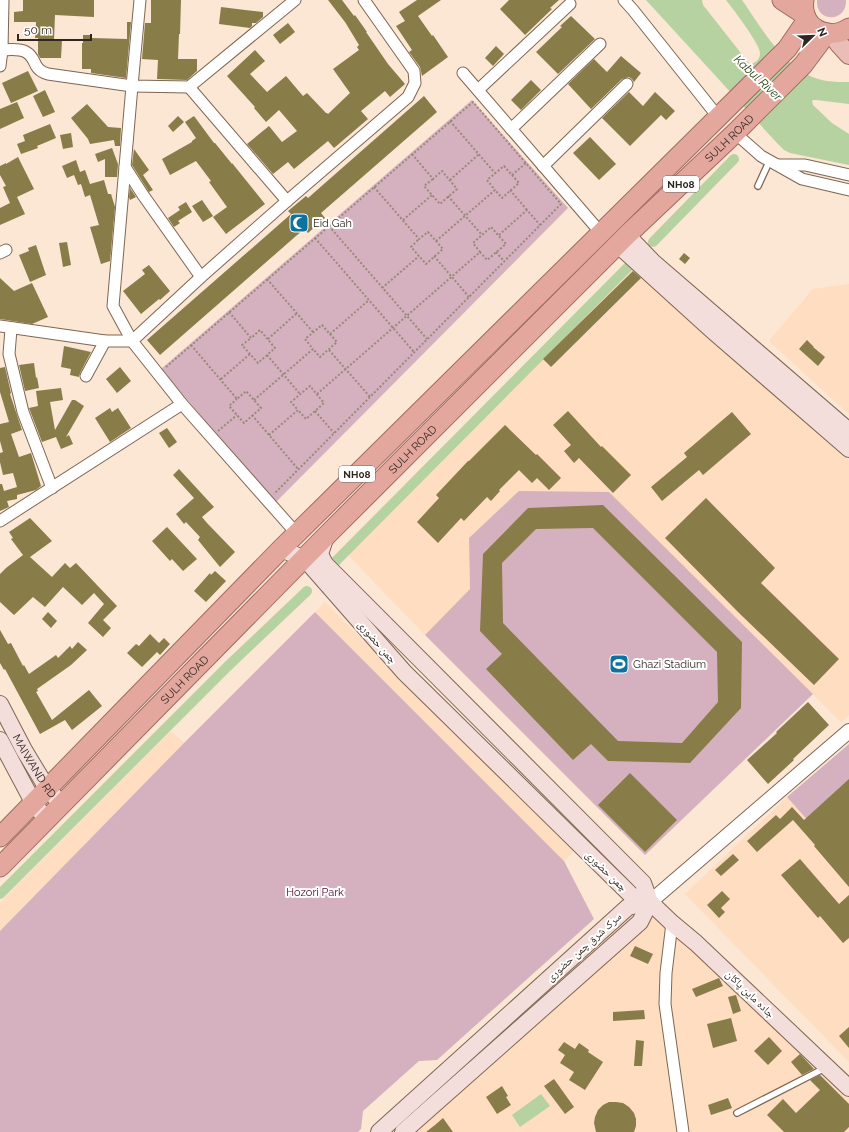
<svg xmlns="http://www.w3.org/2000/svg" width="849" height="1132" font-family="Raleway,'Noto Naskh Arabic',sans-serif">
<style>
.built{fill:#feddc0}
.green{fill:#d5b1bf}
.water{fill:#b6d2a1}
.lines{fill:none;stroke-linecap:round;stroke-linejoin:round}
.canal{stroke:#b6d2a1;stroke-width:10}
.building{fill:#887c48;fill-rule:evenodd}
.service-casing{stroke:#7e6652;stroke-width:8}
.minor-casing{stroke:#7e6652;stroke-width:13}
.tertiary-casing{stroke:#7e6652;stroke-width:16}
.secondary-casing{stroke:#7e6652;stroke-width:18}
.primary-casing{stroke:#a06c62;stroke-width:20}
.trunk-casing{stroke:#a06c62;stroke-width:21}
.path{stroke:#99897c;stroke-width:2;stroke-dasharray:2 2;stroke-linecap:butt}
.service{stroke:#fff;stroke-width:5.5}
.minor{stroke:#fff;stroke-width:11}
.tertiary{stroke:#fff;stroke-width:14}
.secondary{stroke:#f4dedb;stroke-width:16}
.primary{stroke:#eabdb6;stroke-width:18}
.trunk{stroke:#e3a79e;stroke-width:19}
.labels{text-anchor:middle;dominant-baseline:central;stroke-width:4;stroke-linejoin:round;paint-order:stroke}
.shield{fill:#fff;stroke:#6f6862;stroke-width:1}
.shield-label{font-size:10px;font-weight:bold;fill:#31271f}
.street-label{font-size:11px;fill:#31271f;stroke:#fff}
.poi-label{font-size:11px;fill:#31271f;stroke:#fff;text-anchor:start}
.park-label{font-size:11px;fill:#4d0a2d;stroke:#fff}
.water-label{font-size:12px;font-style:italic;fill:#273f0c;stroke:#fff}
</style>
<rect width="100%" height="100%" fill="#fce6d4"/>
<g class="built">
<path d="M634,267l120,111 95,83v254l-8,7 -232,-230 -140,46 1,51 -45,46 -77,-80z"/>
<path d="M849,284v130l-80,-73 44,-52z"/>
<path d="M325,602l249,249 -10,10 -249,-249z"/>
<path d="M171,731l13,12 -184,188v-28z"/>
<path d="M787,797l62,70v195l-164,-168z"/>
<path d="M650,902l199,186v44h-470l249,-225z"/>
</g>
<g class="green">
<path d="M817,0h29c1,23 -31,23 -29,0z"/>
<path d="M472,100l96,108 -293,295 -114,-134z"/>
<path d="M519,491l90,1 204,202 -168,161 -220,-220 45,-46 -1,-51z"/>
<path d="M315,612l249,249 30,58 -157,141 -18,1 -56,50 -2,18 -3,3h-358v-201l184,-188z"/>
<path d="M849,744v123l-62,-70z"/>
</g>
<g class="water">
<path d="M646,0h56l1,5 4,5 41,52 3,2c5,-2 9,-4 9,-11 0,-9 -27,-44 -34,-53h16c21,30 45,75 85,81 7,1 15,1 22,1v22l-33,-4h-3l-1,1 1,4 19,18 17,11v31l-59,-12 -6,-3 -7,-7z"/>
<path d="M541,1094l9,12 -30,21 -8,-12z"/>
</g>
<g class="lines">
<g class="canal">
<path d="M653,242l81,-83"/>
<path d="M336,561l296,-298"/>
<path d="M0,894l228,-228 79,-75"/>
</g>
</g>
<g class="building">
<path d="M23,0h71v17l-39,-2 -1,25h8l-1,18h-21l-2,-4v-16h-3l1,-16h-22v-10l9,-1z"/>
<path d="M151,0h30l-1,34h-1l-1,25h19v12l-10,9 -30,-1 1,-19 -16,-1 3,-36h6z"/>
<path d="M328,0h14l12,16 1,-1 12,17h-1l22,32 17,20 -15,13 -5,-6 -24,20 7,8 -34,29 -6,-7 -34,28 -6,-7 -15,12 -26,-30 22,-18 13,16 15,-11 -18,-21 -13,12 -12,-14 1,-1 -28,-31 28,-26 10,11 -15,13 17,18 19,-16 17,20 4,-3 19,20h1l1,1 22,-21 -17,-24 26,-19 -2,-3 2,-2 -14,-23z"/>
<path d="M417,0h24l-23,16 14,20 1,-1 15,22 -26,19 -2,-9 -11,-15 3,-2 -16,-24 9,-5 -6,-9z"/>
<path d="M509,0h50l-9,8 2,1 -27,26 -25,-26z"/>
<path d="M221,7l24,3 18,2v5l-7,6h-4v3l-2,2 -31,-4z"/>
<path d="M571,16l24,23 -37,35 -22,-22 26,-25 -2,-1z"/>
<path d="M127,22h4l-5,56 -35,-5v-4h-9v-26h1v-8h9v3l35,1z"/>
<path d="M288,23l7,9 -15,12 -7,-9z"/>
<path d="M496,46l8,8 -11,12 -8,-8z"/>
<path d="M621,56l20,17 -7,9 -2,-3 -3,-2 -7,2 -31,30 -23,-25 26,-25 13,13z"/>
<path d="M28,71l10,20 -27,12 -9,-20z"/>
<path d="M531,80l10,10 -20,20 -10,-10z"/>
<path d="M45,90l10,22 -12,5 -10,-21z"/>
<path d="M629,92l14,14 12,-14 20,19 -9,9 -5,-5 -31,31 -28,-28z"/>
<path d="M424,96l13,16 -116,101 4,5 -17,15 -4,-4 -144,126 -13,-15 144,-126 -3,-3 18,-15 2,2z"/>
<path d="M17,102l7,16 -24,11v-20z"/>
<path d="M87,104l21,23 13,1 -1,18h-5l-1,-6 -24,4 -2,-5 -17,-21z"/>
<path d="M178,116l6,6 -11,10 -5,-6z"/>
<path d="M194,116l20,27h1l17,21v-1l33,41 -39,30 -13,-17 14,-10 -18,-25 2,-1 -15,-20 -26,14 -8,-16 30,-17v-1l4,-3 -11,-16z"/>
<path d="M50,124l6,14 -19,8 1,2 -17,6 -4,-10 8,-3 -2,-6z"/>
<path d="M71,133l2,14 -10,2 -3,-14z"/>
<path d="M590,137l26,27 -17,16 -26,-27z"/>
<path d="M112,148l6,16 -1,13h-12v-18l-7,3 -3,-8z"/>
<path d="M134,149l15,21 -6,5 10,15 -4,2 -17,-27z"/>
<path d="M18,157l16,32 -17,8 8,17 -25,11v-17l10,-5 -7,-16 3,-1 -6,-11v-9l6,-3v1z"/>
<path d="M76,160l4,12 5,-2 5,14 14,-4 4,14h3l4,13 -5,54 -9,3 -8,-27 -3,-10 9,-2 -9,-30 -5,2 -4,-13 -3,1 -4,-10 -7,3 -5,-12z"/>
<path d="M130,188l6,9 -6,3 -1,-3z"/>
<path d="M202,200l11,16 -10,6 -11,-16z"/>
<path d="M186,202l6,10 -14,9 2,2 -6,4 -6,-9 12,-8 -2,-3z"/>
<path d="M67,242l4,23 -8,2 -4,-24z"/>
<path d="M36,245l10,30 -16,7 -11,-27 10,-4 -1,-3z"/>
<path d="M684,253l6,5 -5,6 -6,-5z"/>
<path d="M149,265l21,26 -10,9 -1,-1 -18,15 -18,-23 22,-17 -3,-4z"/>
<path d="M633,271l8,7 -90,89 -8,-8z"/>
<path d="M0,278l14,13 18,-8 16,34 -16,7 -32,-5z"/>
<path d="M807,340l7,7h-1l12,10 -7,9 -19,-17z"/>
<path d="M64,346l27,6 -11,21 -1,4 -9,-2 1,-6 -10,-2z"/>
<path d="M34,363l2,15 1,-1 2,11 -14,3 -6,-26z"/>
<path d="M5,367l6,26 -1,1 12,36 -11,4 8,23 12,-4 10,33 -5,4 -19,5v4l-10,2 2,6 -9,4v-27h2l2,7 13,-4 -4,-14 -10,2 -3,-13v-9l3,-1 -3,-11v-17l9,-2 -9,-30v-24z"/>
<path d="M120,367l11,14 -14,12 -11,-14z"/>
<path d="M61,388l2,12 -13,2 5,28 17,-30h3l9,6 -18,31 3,-2 4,9 -12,5 -5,-12 -14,5 -13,-34 9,-2 -2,-15z"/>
<path d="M110,408l2,4 6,-4 13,20 -21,14 -15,-24z"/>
<path d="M568,411l33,36 1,-1 29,29 -18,18 -34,-35 -5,5 -10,-12 7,-6 -18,-20z"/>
<path d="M732,412l19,22 -48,41 -4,-5 -37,31 -11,-14 36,-30 -3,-4z"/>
<path d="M505,425l31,30 1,-1 24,24 -12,12 -12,-12 -5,5 -13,-13 -20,20 1,1 -9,10 -4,-4 -23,24 -3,-3 -23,25 -21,-21 22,-24 -3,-3 32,-34h1z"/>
<path d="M167,428l10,14 -8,6 -10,-15z"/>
<path d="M179,469l35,38 -12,10 5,6 28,29 -15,15 -22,-27 2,-3 -14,-15 -2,2 -8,-10 18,-16 -21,-23z"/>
<path d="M706,498l69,70 -14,15 78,76 -25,26 -75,-72 -74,-75z"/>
<path d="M603,505l139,137 -1,66 -51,55 -82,-2 -17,-17 -18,16 -87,-91 16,-15 -22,-23 3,-77 45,-46zM593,528l124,124 1,50 -36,41 -64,-2 -115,-118 -1,-60 34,-34z"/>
<path d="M30,518l22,23 -22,16 22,20 13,-14 5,5 6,-5 41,43 -14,14 8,8 -8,9 -15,-14 16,-19 -10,-11 -12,12 -19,-18 -18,20 -12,-10 -19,18 -14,-13v-28l6,-6 17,-13 -12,-16 2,-1 -4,-6z"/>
<path d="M167,527l30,32 -14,12 -11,-12 -2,2 -18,-20z"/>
<path d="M215,571l11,10 -20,21 -12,-11 16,-18 1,2z"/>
<path d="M48,612l9,9 -6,7 -9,-9z"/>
<path d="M0,630l8,14 3,-1 12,23 1,-1 5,9 27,-19 2,3 12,-12 2,3 6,-7 9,8 -16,15 -34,24 1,2 -2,1 16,28 37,-30 13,16 -30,24 -7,-10 -25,14 -35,-65 -1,1 -4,-7z"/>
<path d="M150,634l9,9 5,-5 6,6 -10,11 -3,-3 -15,15 -15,-14 9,-9 3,2z"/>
<path d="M808,702l21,23 -36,34 1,1 -26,24 -21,-24 30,-27 -1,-1z"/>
<path d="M630,773l47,47 -32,32 -47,-47z"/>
<path d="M849,779v108l-35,-41 1,-1 -22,-25 -36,32 -10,-11 29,-26 4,4 12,-12 12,13z"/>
<path d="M733,854l6,6 -18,16 -6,-6z"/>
<path d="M800,859l39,45 10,-9v43l-6,5 -23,-27 -2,2 -37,-43z"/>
<path d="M722,891l8,8 -9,9 4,4 -6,6 -12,-13z"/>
<path d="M635,946l18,8 -5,10 -18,-8z"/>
<path d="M719,978l4,8 -27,11 -4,-8z"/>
<path d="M736,995l5,16 -8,3 -5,-17z"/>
<path d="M644,1010l1,9 -32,2v-9z"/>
<path d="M731,1018l6,23 -24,7 -6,-24z"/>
<path d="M849,1027v21l-10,-12z"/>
<path d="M769,1037l13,14 -14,14 -14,-14z"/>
<path d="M636,1040l8,1 -2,25h-8z"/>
<path d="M564,1042l11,7 4,-6 10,7 -1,2 15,10 -18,28 -16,-10 5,-8 -14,-9 5,-8 -7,-5z"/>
<path d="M800,1054l14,15 -12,6 -11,-13z"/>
<path d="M820,1075l29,29v23l-5,5h-60l-17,-17 16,-16 13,14 24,-23 -10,-10z"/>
<path d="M554,1079l20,28 -9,7 -21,-28z"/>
<path d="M502,1086l6,10 -2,1 5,8 -14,9 -11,-17z"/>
<path d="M728,1098l4,10 -21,7 -3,-10z"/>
<path d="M609,1102h7l7,1 6,4 5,6 2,6v7l-2,6h-38l-2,-9 1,-6 3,-7 5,-5z"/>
<path d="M443,1118l10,14h-27l9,-7z"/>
</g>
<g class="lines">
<g class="service-casing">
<g id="service">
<path d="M758,186l11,-24"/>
<path d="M737,1113l88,-45"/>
</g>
</g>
<g class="minor-casing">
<g id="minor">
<path d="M140,0l-8,86 -19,220 19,35 50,63 115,130"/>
<path d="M624,0l9,10 86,108"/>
<path d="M0,50c8,0 19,-2 26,2 12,7 5,17 22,22l84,12 57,1 106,-87"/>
<path d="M0,66l2,-16 1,-50"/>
<path d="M463,73l138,160"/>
<path d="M189,87l98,114"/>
<path d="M478,90l92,-86"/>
<path d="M511,129l89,-85"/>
<path d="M735,133l26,23 41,23 47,11"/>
<path d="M778,165h27l44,10"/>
<path d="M543,166l84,-82"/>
<path d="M125,167l18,28 58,82"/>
<path d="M0,253l6,-3"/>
<path d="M0,326l105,15h27l69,-64 86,-76 121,-104 7,-14 -1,-12 -50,-71"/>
<path d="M11,329l-2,25 14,58 29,76"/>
<path d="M86,376l19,-35"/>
<path d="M0,521l182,-117"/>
<path d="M672,923l-6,50 -1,31 18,128"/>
</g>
</g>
<g class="tertiary-casing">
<path id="tertiary" d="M650,902l199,-171"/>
</g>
<g class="secondary-casing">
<g id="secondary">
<path d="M627,235l26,27 196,169"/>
<path d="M617,244l96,87 136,118"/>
<path d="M326,536l-6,18 5,10 318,319 7,19"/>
<path d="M281,549l24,10 99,113 227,223 19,7 22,21 24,20 153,145"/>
<path id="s1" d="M0,704l24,46 23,38 14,16"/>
<path d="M0,740l33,62 13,17"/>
<path d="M379,1132l249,-225 22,-5"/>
<path d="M403,1132l237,-210 10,-20"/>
</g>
</g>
<g class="primary-casing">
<path id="primary" d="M832,34l7,10 10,11"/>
</g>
<g class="trunk-casing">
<g id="trunk">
<path d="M782,0l23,15"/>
<path d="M804,0c-4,27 23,42 45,28"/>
<path d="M0,837l281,-288 320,-316 186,-184 20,-29"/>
<path id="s2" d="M0,867l326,-331 301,-301 108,-102 68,-68 24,-32"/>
</g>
</g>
<g class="path">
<path d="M450,121l45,52"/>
<path d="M412,154l21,25 9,-8 15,18 -17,15 -16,-18 9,-7"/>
<path d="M512,175l14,-12"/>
<path d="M450,180l29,-26"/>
<path d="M374,187l45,52 9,-7 15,17 -17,15 -15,-17 8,-8"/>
<path d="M510,190l17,20"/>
<path d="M448,196l34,39"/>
<path d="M403,220l29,-25"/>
<path d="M329,226l98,113"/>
<path d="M499,235l28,-25 13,15"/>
<path d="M315,238l99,114"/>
<path d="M436,241l59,-51 7,8 17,-15 -15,-17 -17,14 8,10"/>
<path d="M496,252l8,9"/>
<path d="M434,256l35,41"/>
<path d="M267,279l46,53"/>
<path d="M382,288l37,-32"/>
<path d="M229,312l22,26 9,-8 15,18 -17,15 -16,-18 9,-7"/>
<path d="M330,334l39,-34"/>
<path d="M268,339l29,-26"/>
<path d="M191,345l46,54 9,-8 15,17 -17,15 -15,-17 8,-7"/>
<path d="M329,350l41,47"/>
<path d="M267,355l33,39"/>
<path d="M166,367l307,-265 88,102 -287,290"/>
<path d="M221,379l29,-25"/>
<path d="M317,394l163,-142 7,8 19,-16 -15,-17 -18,16 7,9"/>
<path d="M254,400l59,-51 7,8 17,-15 -15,-17 -17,14 8,10"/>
<path d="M315,411l19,22"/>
<path d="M252,415l46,54"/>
<path d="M218,431l19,-16"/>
<path d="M269,435l29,-25 8,9 18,-16 -14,-17 -19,16 7,8"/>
</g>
<use href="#service" class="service"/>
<use href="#minor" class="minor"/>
<use href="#tertiary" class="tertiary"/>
<use href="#secondary" class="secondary"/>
<use href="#primary" class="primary"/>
<use href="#trunk" class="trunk"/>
</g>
<defs>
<g id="mosque-square" transform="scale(1)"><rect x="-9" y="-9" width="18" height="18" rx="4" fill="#0c729f" stroke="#fff"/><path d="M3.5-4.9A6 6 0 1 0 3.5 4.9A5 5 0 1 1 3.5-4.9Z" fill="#fff"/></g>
<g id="stadium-square" transform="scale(1)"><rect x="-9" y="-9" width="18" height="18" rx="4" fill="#0c729f" stroke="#fff"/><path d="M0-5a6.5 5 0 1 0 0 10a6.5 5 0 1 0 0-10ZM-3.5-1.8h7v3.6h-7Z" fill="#fff"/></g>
</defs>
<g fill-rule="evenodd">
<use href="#mosque-square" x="299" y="223"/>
<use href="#stadium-square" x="619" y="664"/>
</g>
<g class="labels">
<g class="shield">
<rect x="663" y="176" width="36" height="16" rx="3"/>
<rect x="339" y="466" width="36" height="16" rx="3"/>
</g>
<g class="shield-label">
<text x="681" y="184">NH08</text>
<text x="357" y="474">NH08</text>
</g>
<g class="street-label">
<text stroke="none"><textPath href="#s2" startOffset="1031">SULH ROAD</textPath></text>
<text stroke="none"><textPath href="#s2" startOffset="587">SULH ROAD</textPath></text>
<text transform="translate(377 642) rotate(49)">چمن حضوری</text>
<text stroke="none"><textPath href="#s2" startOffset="263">SULH ROAD</textPath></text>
<text stroke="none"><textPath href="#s1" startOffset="71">MAIWAND RD</textPath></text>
<text transform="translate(606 871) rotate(44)">چمن حضوری</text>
<text transform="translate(584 947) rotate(-42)">سرک شرق چمن حضوری</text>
<text transform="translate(750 994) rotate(44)">جاده ماین پاکان</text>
</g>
<g class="poi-label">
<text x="313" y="223">Eid Gah</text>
<text x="633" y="664">Ghazi Stadium</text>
</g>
<g class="park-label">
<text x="315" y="892">Hozori Park</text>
</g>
<g class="water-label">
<text transform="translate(758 78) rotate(43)">Kabul River</text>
</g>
</g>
<g transform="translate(813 36) rotate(67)" stroke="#ffffff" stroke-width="3" paint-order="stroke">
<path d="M0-3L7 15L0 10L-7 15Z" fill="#31271f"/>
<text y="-6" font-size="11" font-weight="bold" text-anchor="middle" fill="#31271f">N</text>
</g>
<path d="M18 34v6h73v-6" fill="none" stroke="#31271f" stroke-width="2"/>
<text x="24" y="34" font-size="12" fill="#31271f" stroke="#ffffff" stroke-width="3" paint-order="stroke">50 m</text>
</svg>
